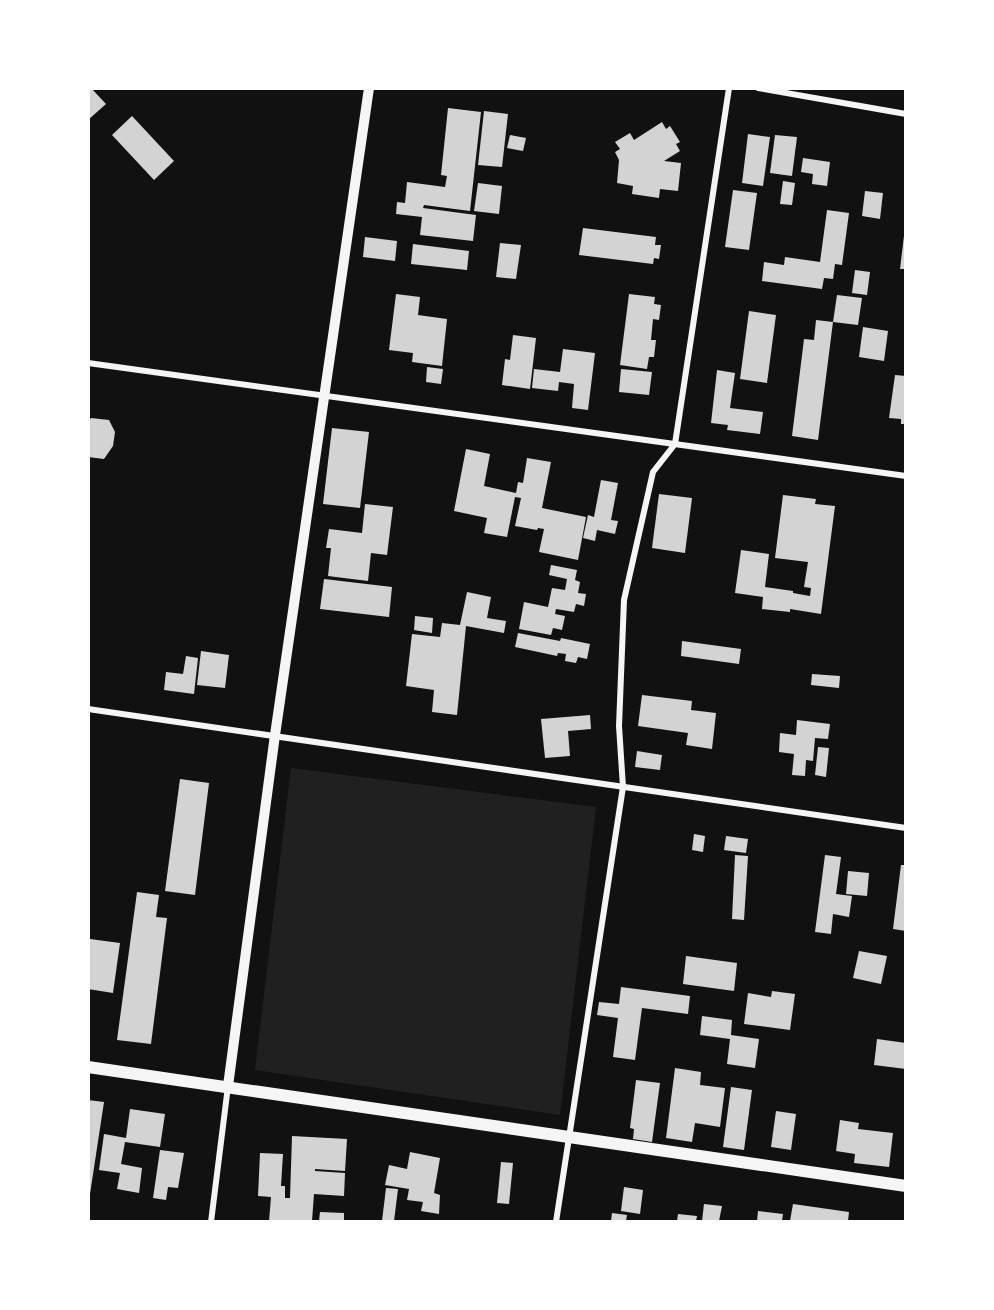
<svg xmlns="http://www.w3.org/2000/svg" width="994" height="1310" font-family="Overpass,sans-serif">
<style>
.green{fill:#202020}
.building{fill:#d3d3d3}
.lines{fill:none;stroke-linecap:round;stroke-linejoin:round}
.minor{stroke:#f5f5f5;stroke-width:6}
.tertiary{stroke:#f5f5f5;stroke-width:10}
.secondary{stroke:#f5f5f5;stroke-width:12}
</style>
<rect width="100%" height="100%" fill="#111"/>
<path class="green" d="M291,768l305,39 -36,308 -305,-45z"/>
<g class="building">
<path d="M88,88h3l15,16 -18,16z"/>
<path d="M448,108l33,4 -11,99 -46,-6 -1,3 53,7 -3,26 -53,-6 2,-18 -26,-3 1,-12 8,1 2,-21 38,5 2,-11 -6,-1z"/>
<path d="M484,111l24,3 -6,53 -24,-2z"/>
<path d="M132,116l42,45 -20,19 -42,-45z"/>
<path d="M662,122l4,7 4,-3 10,16 -4,2 4,7 -16,10 17,2 -3,28 -18,-2 -1,9 -27,-4 1,-8 -16,-3 2,-23 -4,-8 5,-3 -5,-7 15,-9 4,7z"/>
<path d="M748,134l22,3 -7,49 -21,-3z"/>
<path d="M510,135l16,3 -3,13 -16,-3z"/>
<path d="M775,135l22,2 -5,39 -22,-3z"/>
<path d="M803,158l27,4 -3,24 -15,-2 1,-10 -12,-2z"/>
<path d="M783,181l12,2 -3,22 -12,-1z"/>
<path d="M478,183l24,3 -3,28 -25,-3z"/>
<path d="M733,190l24,3 -8,57 -24,-3z"/>
<path d="M865,191l18,2 -3,26 -18,-3z"/>
<path d="M827,210l22,3 -7,52 -7,-1 -2,15 -9,-1 -2,11 -60,-8 2,-19 20,3 1,-8 35,5z"/>
<path d="M583,228l73,9 -1,8h6l-2,14 -5,-1 -1,6 -74,-9z"/>
<path d="M904,236h2v33h-6z"/>
<path d="M365,237l32,4 -2,20 -32,-4z"/>
<path d="M500,243l21,2 -5,34 -20,-2z"/>
<path d="M413,244l56,7 -2,19 -56,-6z"/>
<path d="M855,270l15,2 -3,23 -15,-2z"/>
<path d="M396,294l24,3 -2,18 29,4 -5,47 -30,-4 1,-9 -24,-3z"/>
<path d="M629,294l26,3 -1,7 7,1 -2,15 -6,-1 -2,21h5l-2,17h-5l-2,12 -27,-4z"/>
<path d="M837,295l25,3 -4,27 -25,-3 -15,118 -26,-4 12,-97 10,1 2,-20 17,2z"/>
<path d="M749,311l27,4 -9,68 -27,-4z"/>
<path d="M863,327l25,4 -4,30 -25,-4z"/>
<path d="M513,335l23,3 -6,51 -28,-4 3,-26 5,1z"/>
<path d="M563,349l32,4 -7,57 -16,-2 2,-24 -15,-2 -1,9 -26,-3 2,-19 26,3z"/>
<path d="M427,367l16,2 -2,15 -15,-2z"/>
<path d="M621,369l31,3 -3,23 -30,-3z"/>
<path d="M717,370l18,3 -5,35 33,4 -3,22 -33,-4 1,-5 -17,-2z"/>
<path d="M895,375l11,1v48h-5v-5l-12,-1z"/>
<path d="M91,418l18,2 6,12 -2,14 -9,13 -16,-2v-35z"/>
<path d="M332,428l37,4 -9,76 -37,-4z"/>
<path d="M466,449l24,5 -6,32 32,7 2,-11 5,1 4,-25 24,4 -9,46 44,9 -8,43 -39,-8 5,-23 -6,-1 -1,2 -22,-4 6,-28 -6,-1 -8,40 -23,-4 3,-15 -33,-7z"/>
<path d="M601,480l17,3 -7,37 7,1 -3,13 -18,-4 -2,11 -12,-3 5,-23 6,2z"/>
<path d="M659,494l33,4 -7,55 -33,-5z"/>
<path d="M783,495l33,4 -1,5 20,2 -14,108 -31,-5v3l-28,-3 1,-12 -28,-4 6,-43 28,4 -4,33 28,4v2l17,3 1,-8 -7,-1 4,-25 -33,-4z"/>
<path d="M365,504l28,3 -6,48 -16,-2 -3,28 -40,-5 3,-28h-5l3,-19 33,4z"/>
<path d="M551,565l26,5 -2,10 5,2 -2,11 8,1 -2,12 -8,-2 -2,8 -18,-3 -1,5 10,2 -3,14 -9,-2 -2,7 -32,-6 5,-27 24,5 4,-19 13,2 2,-11 -18,-4z"/>
<path d="M324,579l68,8 -3,30 -69,-8z"/>
<path d="M467,592l24,5 -4,21 19,3 -2,12 -38,-7 -9,89 -25,-3 2,-22 -28,-4 6,-52 28,3 2,-14 18,2z"/>
<path d="M415,616l18,2 -1,15 -18,-3z"/>
<path d="M518,633l42,8 1,-3 29,6 -3,15 -9,-2 -2,6 -11,-2 1,-7 -8,-1 -1,3 -42,-9z"/>
<path d="M682,641l59,8 -2,15 -58,-8z"/>
<path d="M201,651l28,4 -4,33 -28,-3z"/>
<path d="M186,656l12,2 -4,36 -30,-4 2,-18 17,2z"/>
<path d="M812,674l28,2 -1,12 -28,-3z"/>
<path d="M642,695l50,6 -1,9 25,3 -4,36 -26,-4 2,-12 -50,-7z"/>
<path d="M590,715l1,14 -23,2 2,25 -25,2 -4,-39z"/>
<path d="M797,720l33,4 -2,15 -13,-1 -2,23 -7,-1 -1,16 -13,-1 2,-21 -15,-2 1,-19 16,2z"/>
<path d="M818,747l11,1 -3,29 -11,-2z"/>
<path d="M637,751l25,4 -2,15 -25,-3z"/>
<path d="M180,779l29,4 -14,112 -30,-4z"/>
<path d="M694,834l11,2 -2,16 -11,-2z"/>
<path d="M726,836l22,3 -2,14 -22,-3z"/>
<path d="M735,855l13,1 -4,64 -12,-1z"/>
<path d="M825,855l16,2 -5,37 16,2 -3,21 -16,-3 -2,20 -16,-2z"/>
<path d="M901,865h5v66l-13,-2z"/>
<path d="M848,871l21,2 -2,23 -21,-2z"/>
<path d="M137,892l22,3 -3,22 11,1 -16,126 -34,-4z"/>
<path d="M90,939l30,4 -7,50 -25,-4z"/>
<path d="M859,951l28,5 -6,28 -28,-6z"/>
<path d="M686,956l51,7 -3,28 -51,-7z"/>
<path d="M621,987l69,9 -2,18 -46,-6 -7,52 -22,-3 5,-39 -21,-3 2,-13 20,2z"/>
<path d="M772,991l23,3 -5,36 -46,-6 4,-31 23,4z"/>
<path d="M702,1016l30,4 -1,15 28,4 -4,29 -28,-4 3,-25 -30,-4z"/>
<path d="M877,1039l29,4v26l-32,-4z"/>
<path d="M675,1068l26,4 -1,13 25,3 -5,39 -25,-4 -3,19 -26,-4z"/>
<path d="M636,1080l24,3 -8,59 -19,-3 1,-10 -4,-1z"/>
<path d="M731,1087l21,3 -8,60 -21,-3z"/>
<path d="M88,1100l16,2 -14,92h-2z"/>
<path d="M130,1109l35,5 -5,33 -35,-5 -4,22 21,4 -3,25 -22,-4 3,-16 -21,-3 5,-36 22,4z"/>
<path d="M776,1111l20,3 -5,36 -20,-3z"/>
<path d="M840,1120l19,3 -1,6 35,4 -4,34 -35,-4 1,-9 -19,-3z"/>
<path d="M292,1136l55,3 -2,32 -30,-2v2l30,2 -1,23 -30,-2 -2,27h-43l2,-24 -13,-1 2,-43 23,1 -2,32h4v12h5z"/>
<path d="M160,1150l24,3 -6,35 -10,-1 -2,13 -13,-2z"/>
<path d="M410,1152l30,6 -6,35 6,2 -1,19 -18,-3 2,-9 -16,-2 2,-11 -24,-4 4,-20 18,4z"/>
<path d="M501,1162l12,1 -4,41 -12,-1z"/>
<path d="M624,1187l19,3 -3,24 -19,-3z"/>
<path d="M386,1188l12,1 -4,32h-12z"/>
<path d="M704,1204l18,2 -3,15h-17z"/>
<path d="M793,1204l56,8 -1,9h-58z"/>
<path d="M758,1211l25,3 -1,7h-25z"/>
<path d="M320,1212l24,1v8h-25z"/>
<path d="M612,1213l15,2 -1,6h-15z"/>
<path d="M678,1214l19,2 -1,5h-19z"/>
</g>
<g class="lines">
<g class="minor">
<path d="M758,88l148,26"/>
<path d="M88,363l818,113"/>
<path d="M88,709l818,119"/>
<path d="M211,1222l17,-136"/>
<path d="M556,1222l67,-435 -4,-61 5,-126 29,-128 22,-28 54,-356"/>
</g>
<path class="tertiary" d="M228,1086l47,-351 94,-647"/>
<path class="secondary" d="M88,1067l818,119"/>
</g>
<rect width="994" height="1310" fill="none" stroke="#ffffff" stroke-width="180"/>
</svg>
